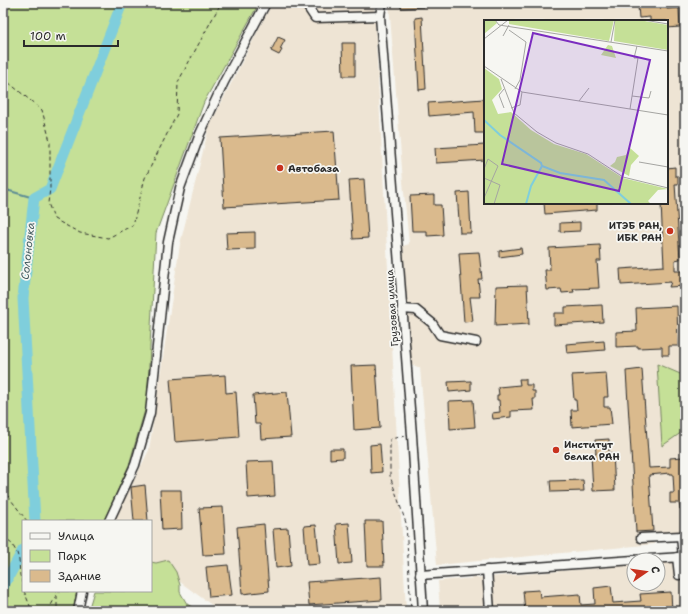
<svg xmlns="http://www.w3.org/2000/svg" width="688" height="614" font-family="'Shantell Sans',sans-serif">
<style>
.built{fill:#eee4d4;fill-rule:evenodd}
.green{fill:#c5e097;stroke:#788661}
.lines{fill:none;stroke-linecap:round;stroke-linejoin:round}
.stream{stroke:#5d8d95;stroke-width:2}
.river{stroke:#7fcedc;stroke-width:11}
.building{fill:#daba8d;stroke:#2b2b2b}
.minor-casing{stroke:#2b2b2b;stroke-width:11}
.path{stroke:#2b2b2b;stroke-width:1;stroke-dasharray:4 3;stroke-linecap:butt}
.minor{stroke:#f6f6f2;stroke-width:8}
.poi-dot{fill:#c8321e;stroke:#f6f6f2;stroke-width:1.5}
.labels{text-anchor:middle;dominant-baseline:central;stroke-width:3.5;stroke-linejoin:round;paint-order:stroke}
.poi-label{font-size:10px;font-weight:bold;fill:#2b2b2b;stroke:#f6f6f2;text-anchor:start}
.street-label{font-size:10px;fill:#2b2b2b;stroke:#f6f6f2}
.water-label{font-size:11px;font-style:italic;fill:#445c60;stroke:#f6f6f2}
.inset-river{fill:none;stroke:#7fcedc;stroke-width:2}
.inset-road{fill:none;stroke:#a5a5a2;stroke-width:1}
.view{fill:#7b2cbf;fill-opacity:0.15;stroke:#7b2cbf;stroke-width:2}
.inset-edge{fill:none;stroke:#2b2b2b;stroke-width:2}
</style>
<rect width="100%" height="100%" fill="#f6f6f2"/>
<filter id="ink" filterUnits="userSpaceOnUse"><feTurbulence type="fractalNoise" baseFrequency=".025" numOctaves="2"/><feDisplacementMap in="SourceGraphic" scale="8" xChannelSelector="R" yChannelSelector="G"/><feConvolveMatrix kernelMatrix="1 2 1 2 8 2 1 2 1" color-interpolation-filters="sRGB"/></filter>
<g filter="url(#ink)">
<g class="built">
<path d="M272,3h102l32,608h-186l-69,-50v-40h-37l35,-71 31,-206 29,-117z"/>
<path d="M389,3h296v528l-30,2v11l-218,21 -17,-197 -9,-4 -8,-118 6,-2 -6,-62zM485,21h182v182h-182z"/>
<path d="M685,561v50h-245l-2,-30 196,-16v19h24v-21z"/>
</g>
<g class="green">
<path d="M3,3h256l-55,99 -48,131 -9,170 -18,62 -25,56h-81v70h55l-5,20h-70z"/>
<path d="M657,364l28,12v54l-23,16z"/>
<path d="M168,560l8,12 4,13v7l7,12 11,7h-110l6,-20h57v-29l5,1z"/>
</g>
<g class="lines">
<path class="stream" d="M3,189l31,9"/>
<g class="river">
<path d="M35,521l-12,-223 11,-100 16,-9 72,-186"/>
<path d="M3,587l20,-37"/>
</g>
</g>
<g class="building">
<path d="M400,3h23v4l-22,1z"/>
<path d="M647,3h14v1h5l1,5 12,-1 1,19 -13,1v-7h-17v-4l-11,1 -1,-12 9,-1z"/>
<path d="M422,17l4,72 -7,1 -4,-72z"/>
<path d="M278,37l7,3 -5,9 2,1 -3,5 -8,-4z"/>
<path d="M342,43h13v33h-12z"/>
<path d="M484,99l1,34h-10l-1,-21 -45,4 -1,-13z"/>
<path d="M334,131l5,69 -115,7 -4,-69z"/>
<path d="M485,145v15l-49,3 -1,-15z"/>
<path d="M675,167v9h3v8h-3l5,75 -5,1v11h10v15l-16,1 2,-5 -50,3 -1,-16 44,-3 -3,-63h6v-35z"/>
<path d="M364,179l4,59 -15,1 -4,-59z"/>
<path d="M469,192l2,41h-11l-3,-40z"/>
<path d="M434,195v10h7l2,30 -16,1v-5h-15l-2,-35z"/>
<path d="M544,203h53v7l-52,4z"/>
<path d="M580,222v9l-20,1v-9z"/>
<path d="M255,232v17l-28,1 -1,-17z"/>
<path d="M600,245l1,16h-4l2,27 -26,1 1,3 -12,1 -1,-4 -14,1 -2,-20h5l-1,-22z"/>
<path d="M521,248l1,6 -23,3v-6z"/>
<path d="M479,252l3,27h-4l2,18h-10l3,24 -9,1 -5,-69z"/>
<path d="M527,285l2,39 -34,2 1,-40z"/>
<path d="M602,305l1,17 -49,3v-12h11v-6z"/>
<path d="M677,306l1,40h-9v9h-7v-8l-24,1v-2l-22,1v-15l21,-1 -1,-23z"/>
<path d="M604,341l1,9 -38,3 -1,-9z"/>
<path d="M376,365l4,63 -26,2 -3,-64z"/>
<path d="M642,369l7,99 21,-1v-9l13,-1v5h2v47h-5l-1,-6h-9v-10h4l-1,-19h-3v-1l-21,2 4,56 -17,1 -10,-161z"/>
<path d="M606,373l2,24h-4v10h6l2,17 -40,3 -1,-17h6l-1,-10h-2l-2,-25z"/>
<path d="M225,375l1,18 10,-1 3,45 -64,5 -5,-63z"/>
<path d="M519,379h7v6h6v6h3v8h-2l1,11 -23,1v6l-18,2 -1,-6 8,-1 -1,-12h-2v-5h2l-1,-8 22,-2z"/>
<path d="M471,381v9l-22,2 -1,-10z"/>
<path d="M287,392l4,45 -30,2 -1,-15h-5l-2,-29z"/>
<path d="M473,400l2,27 -25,2 -1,-28z"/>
<path d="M609,439v14h4l2,37 -22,1 -2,-37h5l-1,-14z"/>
<path d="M380,444l2,28 -11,1 -1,-28z"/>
<path d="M330,449h13v9l-13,1z"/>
<path d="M273,461l2,35 -27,2 -2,-36z"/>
<path d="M583,480l1,11 -33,1 -1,-11z"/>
<path d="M145,485l3,36h-14l-3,-34z"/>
<path d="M160,490h21l1,39 -20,1z"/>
<path d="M223,507l3,47 -23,1 -4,-47z"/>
<path d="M365,521h17l2,45h-17z"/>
<path d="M349,523l3,40 -13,1 -3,-40z"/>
<path d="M264,524l5,67 -27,3 -5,-67z"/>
<path d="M316,525l4,39 -13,1 -3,-39z"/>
<path d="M288,528l3,38 -15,2 -3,-39z"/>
<path d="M228,565l4,30 -23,2 -3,-30z"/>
<path d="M381,577l1,23 -73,5 -2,-23z"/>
<path d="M611,586l2,17 28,-2 -1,-7 31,-2 1,19h-147l-2,-20 16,-1 1,7 40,-3 1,11 14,-1 -1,-16z"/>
</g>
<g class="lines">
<g class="minor-casing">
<g id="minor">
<path d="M305,3l10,15 65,-2"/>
<path d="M382,3l-2,13 32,419 11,176"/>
<path d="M402,309l14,1 16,13 8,12 36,7"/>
<path d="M109,521l26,-56 15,-52 18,-171 12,-54 20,-54 24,-52 42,-79"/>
<path d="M641,538l40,-2"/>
<path d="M677,557l2,18"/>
<path d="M634,560l49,-3 -2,-21 4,-1"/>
<path d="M487,570l3,41"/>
<path d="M420,575l214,-15"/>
<path d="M78,611l4,-20"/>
</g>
</g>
<g class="path">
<path d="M3,78l39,32 8,31v48l-2,14 6,16 26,14 28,5 25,-13 12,-47 32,-64 1,-32 43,-79"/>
<path d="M405,436l-15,3v37l16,47 5,88"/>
<path d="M3,491l2,1 22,29"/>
<path d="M3,537l9,7 5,9 2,7 1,15 3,11"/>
<path d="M24,591l8,20"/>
<path d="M57,596v15"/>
<path d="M48,611l9,-17 -1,-3"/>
</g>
<use href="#minor" class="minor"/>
</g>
</g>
<g class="poi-dot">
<circle cx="280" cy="168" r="4"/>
<circle cx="670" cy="231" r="4"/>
<circle cx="556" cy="450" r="4"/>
</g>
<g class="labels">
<g class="poi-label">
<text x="288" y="168">Автобаза</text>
<text x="662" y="225" text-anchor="end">ИТЭБ РАН,<tspan x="662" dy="12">ИБК РАН</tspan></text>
<text x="564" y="444">Институт<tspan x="564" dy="12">белка РАН</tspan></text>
</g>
<g class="street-label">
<text transform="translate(392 308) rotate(-94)">Грузовая улица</text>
</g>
<g class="water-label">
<text transform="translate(28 251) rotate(-84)">Солоновка</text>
</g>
</g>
<g transform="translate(484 20)">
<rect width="184" height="184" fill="#f6f6f2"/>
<path d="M0,0h11l2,3 -13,11zM25,0h105l-5,21 -100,-17zM131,0h24l29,5v25l-54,-9zM124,25l4,1 4,12 -15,-3zM0,48l15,11 3,10 -10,11 6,14 13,-2 20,18 23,14 32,10 37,24 45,11 -10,1 -10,11 3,3h-167zM146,128l9,8 -8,9 -2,11 -19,-10 5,-4 2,-5 9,-2z" fill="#c5e097"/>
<path class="inset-river" d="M0,100l16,15 41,28 1,3 18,7 44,7 27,24M42,184l5,-18 11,-20"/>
<path class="inset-road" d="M11,0l4,5 169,26M160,0l24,4M25,10l17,12 -6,38 -5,9M19,16l6,-11M0,19l24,-19M127,22l4,-22M0,46l38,26 146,23M17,59l13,34 23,19 19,11 32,11 35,23 45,11M20,69l-5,6 5,13M148,76l17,2 2,-7M95,81l10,-13M27,88l9,-3 2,-13M146,89l8,-51h-4l3,-12M155,142l29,5M0,149l4,-10 10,7 -14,32M0,158l16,7 -6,19"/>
<path class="view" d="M49,13l117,27 -31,131 -117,-27z"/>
<rect width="184" height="184" class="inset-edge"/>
</g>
<rect width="688" height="614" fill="none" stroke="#f6f6f2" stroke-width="16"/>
<rect x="8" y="8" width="672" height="598" fill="none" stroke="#2b2b2b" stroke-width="1.5" filter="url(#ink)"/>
<rect x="22" y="520" width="130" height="72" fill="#f6f6f2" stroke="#a5a5a2"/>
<rect x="30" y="533" width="20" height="6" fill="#f6f6f2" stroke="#a5a5a2"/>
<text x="58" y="540" font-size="12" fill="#2b2b2b">Улица</text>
<rect x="30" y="550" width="20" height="12" fill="#c5e097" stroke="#a5a5a2"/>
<text x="58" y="560" font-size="12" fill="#2b2b2b">Парк</text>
<rect x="30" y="570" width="20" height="12" fill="#daba8d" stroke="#a5a5a2"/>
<text x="58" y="580" font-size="12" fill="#2b2b2b">Здание</text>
<g transform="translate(646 572) rotate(77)"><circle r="19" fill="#f6f6f2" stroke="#a5a5a2"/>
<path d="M0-3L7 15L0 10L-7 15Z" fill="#c8321e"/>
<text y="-6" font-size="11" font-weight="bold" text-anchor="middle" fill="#2b2b2b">С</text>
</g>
<path d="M24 40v6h94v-6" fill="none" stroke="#2b2b2b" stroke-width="2"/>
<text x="30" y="40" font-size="12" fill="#2b2b2b" stroke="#f6f6f2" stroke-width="3" paint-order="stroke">100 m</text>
</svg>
